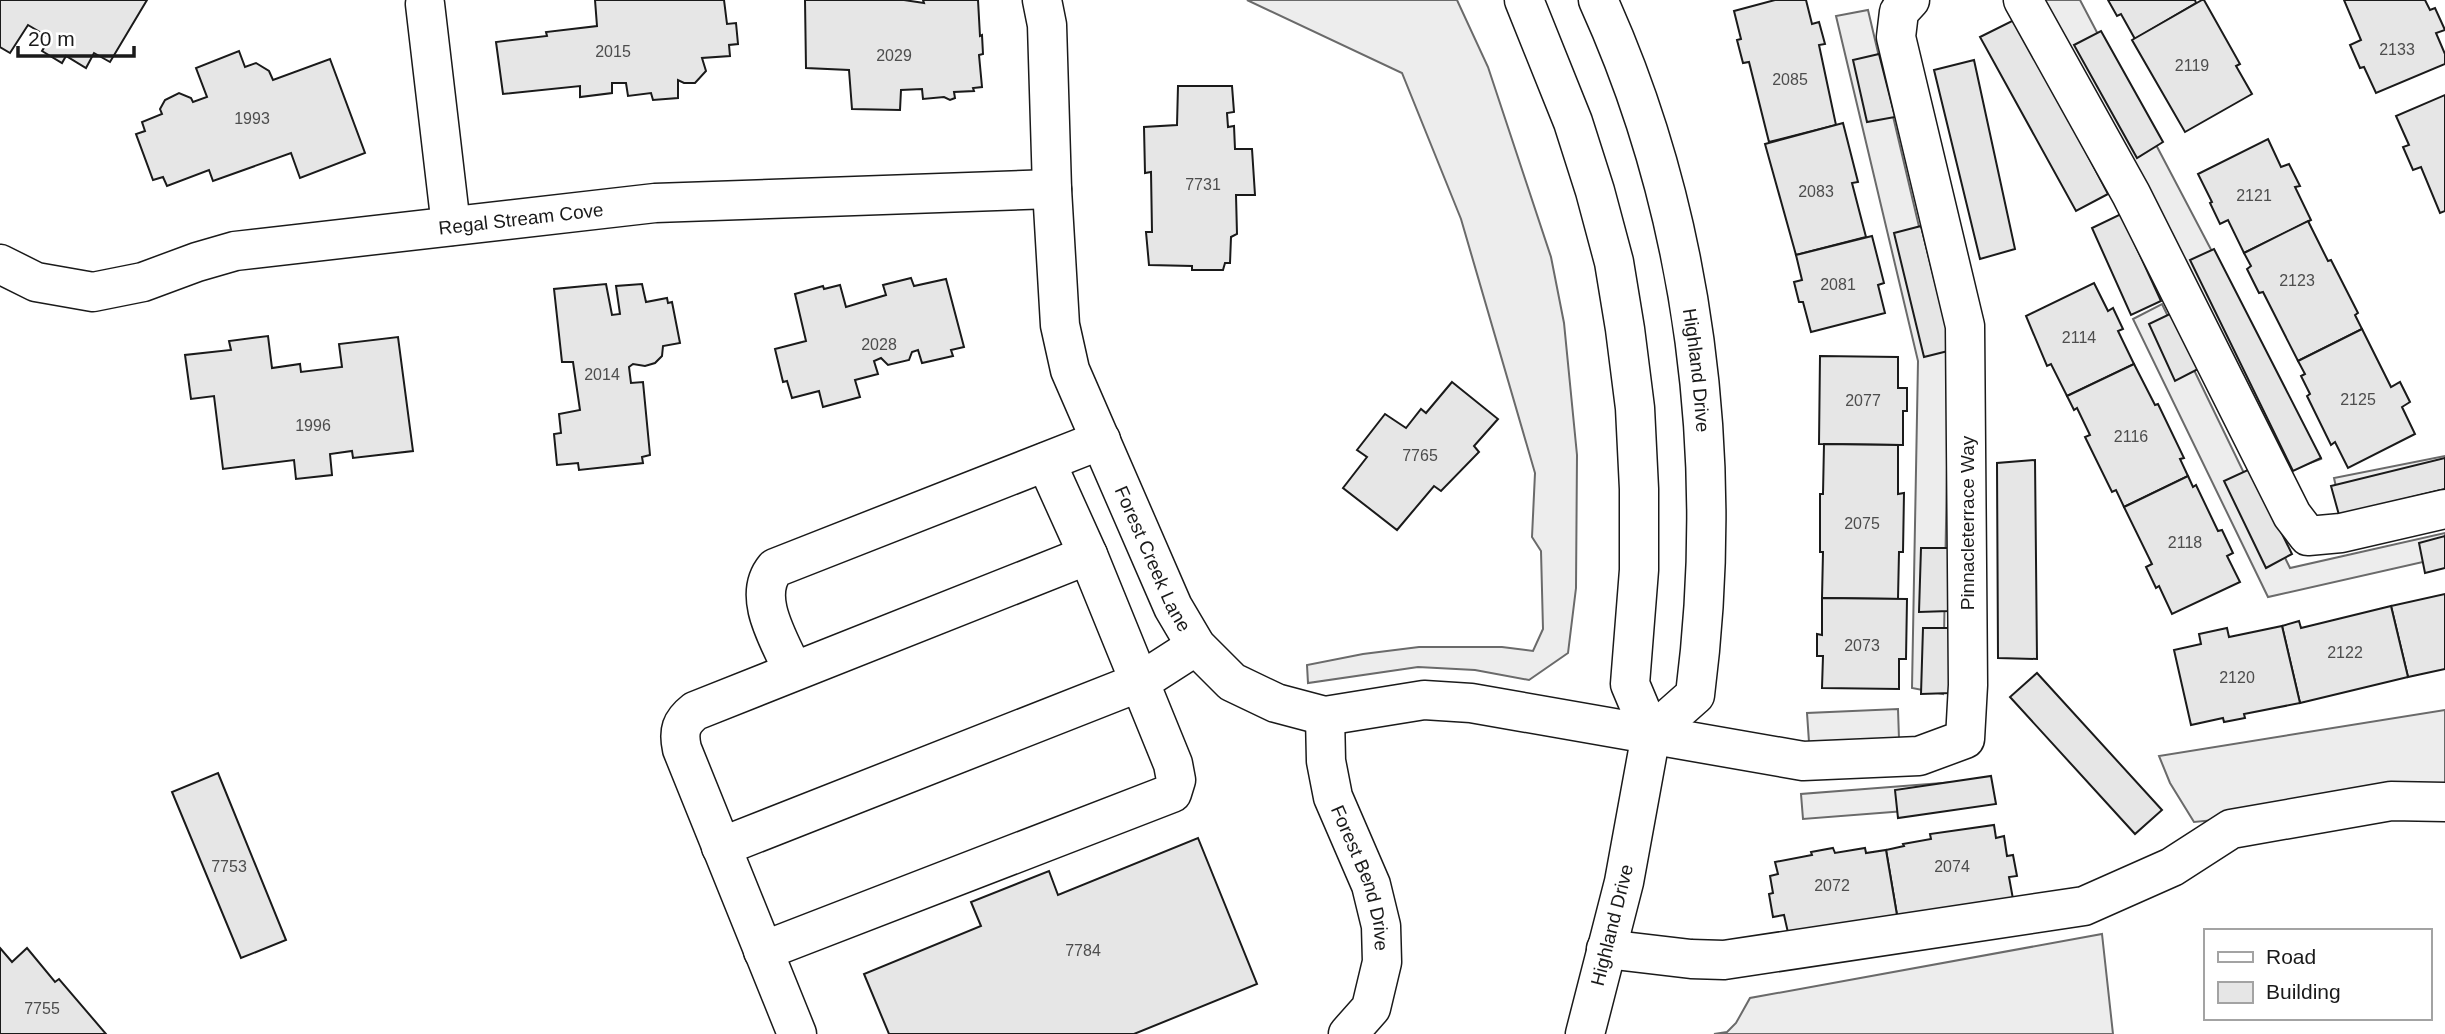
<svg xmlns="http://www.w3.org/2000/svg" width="2445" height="1034" font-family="Helvetica,sans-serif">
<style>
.built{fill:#ededed;stroke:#6a6a6a;stroke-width:2}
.building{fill:#e6e6e6;stroke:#1a1a1a;stroke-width:2}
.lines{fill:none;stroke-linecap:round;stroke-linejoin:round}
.minor-casing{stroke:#1a1a1a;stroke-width:41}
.major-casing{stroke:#1a1a1a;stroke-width:41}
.minor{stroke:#fff;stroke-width:38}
.major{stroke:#fff;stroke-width:38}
.labels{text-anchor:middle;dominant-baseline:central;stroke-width:5;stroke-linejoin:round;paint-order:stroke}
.number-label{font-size:16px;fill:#4d4d4d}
.street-label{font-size:19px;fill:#1a1a1a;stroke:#fff}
</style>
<rect width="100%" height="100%" fill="#fff"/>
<g class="built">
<path d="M1247,0h210l31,67 63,190 13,66 13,132 -1,133 -8,65 -39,27 -54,-10 -57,-3 -110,16 -1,-18 56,-11 56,-7h83l31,4 10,-22 -2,-78 -9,-14 3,-64 -74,-254 -59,-146z"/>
<path d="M2044,0h36l241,459 -33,12z"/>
<path d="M1868,10l81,344 -6,340 -31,-6 6,-327 -82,-345z"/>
<path d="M2162,304l128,264 155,-35v24l-177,40 -135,-278z"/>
<path d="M2445,456v28l-105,21 -6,-27z"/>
<path d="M1898,709l1,30 -90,3 -2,-29z"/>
<path d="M2445,710v88l-251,24 -24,-39 -11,-27z"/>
<path d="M1980,780l2,25 -179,14 -2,-25z"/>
<path d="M2102,934l11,100h-399l13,-2 9,-9 14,-25z"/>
</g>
<g class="building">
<path d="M0,0h147l-37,62 -16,-9 -8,15 -20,-12 -4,7 -20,-12 8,-13 -22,-13 -18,28 -10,-6z"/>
<path d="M595,0h129l3,24 9,-1 2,21 -9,1 1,11 -28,2 4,13 -11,12h-11l-6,-3v18l-25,2 -2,-7 -23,3 -2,-13h-14v10l-32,4v-11l-77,8 -7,-52 51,-6 -1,-4 51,-6z"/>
<path d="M805,0h99l20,3 -1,-3h55l2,36 2,-1 1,19 -4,1 3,32 -9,1 1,3 -20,1 1,6 -5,2 -6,-3 -21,2 -1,-10 -21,1 -1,20 -48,-1 -3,-39 -43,-2z"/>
<path d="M1775,0h31l6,24 7,-2 6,22 -6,1 17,80 -67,17 -20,-80 -6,1 -6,-23 4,-1 -7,-28z"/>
<path d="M2108,0h87l1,3 -61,36 -14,-25 -4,2z"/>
<path d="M2202,0h2l36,64 -4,2 16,28 -67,38 -53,-92z"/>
<path d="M2344,0h81l5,10 5,-2 10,22 -9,3 9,21v10l-69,29 -12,-26 -4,1 -10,-23 11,-5z"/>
<path d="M2016,19l92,175 -32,17 -96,-174z"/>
<path d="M2101,31l62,111 -26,16 -63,-113z"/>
<path d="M239,51l6,16 11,-4 13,8 4,9 57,-21 35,94 -65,25 -9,-25 -78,28 -4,-11 -42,16 -4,-9 -10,3 -17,-46 9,-3 -3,-9 20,-8 -2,-5 5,-9 14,-7 12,5 2,4 14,-5 -11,-29z"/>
<path d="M1879,54l16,63 -28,5 -14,-62z"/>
<path d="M1974,60l41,189 -35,10 -46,-189z"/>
<path d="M1178,86h54l2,26 -7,1 1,14 6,-1 1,23h17l3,46h-19l1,39 -6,3 -1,26h-5l-2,7h-31v-4l-43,-1 -3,-33h6l-1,-60 -6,1 -1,-46 33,-2z"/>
<path d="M2445,95v116l-5,2 -19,-46 -8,3 -10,-23 6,-2 -13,-29z"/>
<path d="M1843,123l15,59 -6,1 14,54 -70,18 -31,-111z"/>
<path d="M2268,139l13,28 8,-3 11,22 -5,1 16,33 -67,33 -16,-33 -8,4 -10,-21 2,-1 -14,-28z"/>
<path d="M2121,214l40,87 -30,14 -39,-87z"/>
<path d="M2308,221l20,40 3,-1 27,53 -3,2 7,14 -64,32 -35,-69 -4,1 -12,-24 4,-3 -7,-13z"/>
<path d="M1921,226l31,124 -28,7 -30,-124z"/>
<path d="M1872,236l12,47 -6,2 7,28 -74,19 -8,-30h-4l-5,-20 8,-2 -6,-25z"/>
<path d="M2214,249l107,209 -28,13 -103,-211z"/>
<path d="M911,278l3,8 32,-7 18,68 -13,3 2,6 -31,7 -4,-13 -6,2 -3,8 -21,5 -7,-7 -7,3 4,13 -23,6 5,17 -37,10 -4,-16 -27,7 -5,-17 -4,1 -8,-33 31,-8 -11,-47 28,-8 1,3 16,-4 6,22 40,-12 -3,-10z"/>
<path d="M2094,283l14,28 5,-3 10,21 -5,2 16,33 -67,32 -16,-32 -4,2 -21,-50z"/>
<path d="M606,284l6,31 8,-1 -4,-28 26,-2 4,18 21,-4 1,5 4,-1 8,41 -17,3 -1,10 -7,7 -10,3 -12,-2 -4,3 2,16 12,-1 7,73 -8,2 1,6 -64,7 -1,-7 -21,2 -3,-31 7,-1 -2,-19 21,-4 -7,-48h-11l-8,-73z"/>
<path d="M2174,312l28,55 -27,14 -26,-57z"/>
<path d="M2362,329l29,58 9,-5 10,20 -8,5 13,27 -67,34 -13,-26 -4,3 -24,-49 3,-2 -9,-18 4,-2 -7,-13z"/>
<path d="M268,336l4,32 28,-4 1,8 41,-5 -3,-23 59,-7 15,114 -60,7 -1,-7 -22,3 2,21 -36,4 -2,-19 -71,9 -9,-73 -23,3 -6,-44 46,-5 -2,-9z"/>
<path d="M1820,356l78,1v31h9v23h-4v34l-84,-1z"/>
<path d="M2134,364l21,41 3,-1 26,54 -4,1 8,17 -64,31 -8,-17 -4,2 -27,-55 5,-2 -13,-27 -3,2 -7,-14z"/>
<path d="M1452,382l46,37 -24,27 5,6 -38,39 -7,-5 -37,44 -54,-42 24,-31 -10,-7 28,-36 21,14 15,-19 5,4z"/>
<path d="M1824,444l74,1v49l6,-1 -1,59h-4l-1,47 -76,-1 1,-46h-3v-58h3z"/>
<path d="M2445,458v31l-106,26 -8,-29z"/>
<path d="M2035,460l2,199 -39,-1 -1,-195z"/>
<path d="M2250,469l42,85 -26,14 -42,-87z"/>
<path d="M2188,476l5,11 3,-2 22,46 4,-1 11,23 -6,3 13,26 -68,32 -13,-28 -3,2 -10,-21 6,-3 -28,-57z"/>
<path d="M2445,536v32l-20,5 -6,-30z"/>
<path d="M1921,548h29l-1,63 -30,1z"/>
<path d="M2445,594v75l-37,8 -17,-71z"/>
<path d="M1822,598l85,1 -1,60h-7v30l-77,-1 1,-32h-6v-22l5,1z"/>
<path d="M2391,606l17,71 -108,26 -18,-77 17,-5 2,7z"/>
<path d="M2282,626l18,77 -56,11 1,4 -21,4 -1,-4 -32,7 -17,-75 27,-6 -2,-10 28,-6 2,9z"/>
<path d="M1923,628h28v65l-30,1z"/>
<path d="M2037,673l125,137 -27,24 -125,-137z"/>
<path d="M218,773l68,167 -45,18 -69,-166z"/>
<path d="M1991,776l5,28 -98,14 -3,-28z"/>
<path d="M1994,825l2,13 8,-2 3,20 6,-1 4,21 -8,1 4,22 -115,22 -12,-71 18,-4 -1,-2 28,-5 -1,-5z"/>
<path d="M1198,838l59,146 -123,50h-245l-25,-60 117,-48 -10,-24 78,-31 9,24z"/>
<path d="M1833,848l2,5 30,-5 1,5 20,-3 12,71 -109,16 -5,-22 -11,2 -4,-23 4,-1 -3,-17 8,-2 -3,-12 37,-7 -1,-3z"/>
<path d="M0,948l12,14 15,-14 28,34 4,-3 47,55h-106z"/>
</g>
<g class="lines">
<g class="minor-casing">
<g id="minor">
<path id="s1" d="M1042,0l5,25 5,164 8,136 10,45 103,237 23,39 36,36 44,21 49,13 99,-16 47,3 332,58 116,-5 46,-17 3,-54 -3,-359 -69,-289 3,-25 11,-12"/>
<path d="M2023,0l108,194 161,321 16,21 33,-3 104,-24"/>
<path d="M425,4l26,222"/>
<path id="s2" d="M0,264l36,18 57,10 50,-10 54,-20 38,-11 420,-48 397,-14"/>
<path d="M793,671c-13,-30 -42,-74 -18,-103l326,-128"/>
<path id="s3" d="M1325,716l1,45 7,36 38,88 10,41 1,36 -11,46 -23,26"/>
<path d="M721,847l419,-165 56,-36"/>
<path d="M1606,949l85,10 33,1 360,-54 88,-39 59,-38 160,-28 54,1"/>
<path d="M763,951l409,-158 4,-13 -3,-16 -85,-209 -42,-93"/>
<path d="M797,1034l-115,-285c-4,-18 -1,-27 13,-38l393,-156"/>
</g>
</g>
<g class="major-casing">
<g id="major">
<path d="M1524,0l49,122 22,69 19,71 11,67 10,79 4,81v81l-9,114 21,50 -27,148 -39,152"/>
<path id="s4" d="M1598,0c98,216 127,461 97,695l-44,39"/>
</g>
</g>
<use href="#minor" class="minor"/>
<use href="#major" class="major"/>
</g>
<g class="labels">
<g class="number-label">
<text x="2397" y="49">2133</text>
<text x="613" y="51">2015</text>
<text x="894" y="55">2029</text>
<text x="2192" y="65">2119</text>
<text x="1790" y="79">2085</text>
<text x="252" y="118">1993</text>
<text x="1203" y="184">7731</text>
<text x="1816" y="191">2083</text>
<text x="2254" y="195">2121</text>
<text x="2297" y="280">2123</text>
<text x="1838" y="284">2081</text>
<text x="2079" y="337">2114</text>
<text x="879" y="344">2028</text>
<text x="602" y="374">2014</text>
<text x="2358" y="399">2125</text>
<text x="1863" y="400">2077</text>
<text x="313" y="425">1996</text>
<text x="2131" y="436">2116</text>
<text x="1420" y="455">7765</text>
<text x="1862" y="523">2075</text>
<text x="2185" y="542">2118</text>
<text x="1862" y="645">2073</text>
<text x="2345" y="652">2122</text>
<text x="2237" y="677">2120</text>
<text x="229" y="866">7753</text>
<text x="1952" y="866">2074</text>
<text x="1832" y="885">2072</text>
<text x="1083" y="950">7784</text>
<text x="42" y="1008">7755</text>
</g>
<g class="street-label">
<text stroke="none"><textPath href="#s2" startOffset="534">Regal Stream Cove</textPath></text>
<text stroke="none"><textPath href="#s4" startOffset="385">Highland Drive</textPath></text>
<text transform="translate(1967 523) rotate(-90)">Pinnacleterrace Way</text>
<text stroke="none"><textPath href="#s1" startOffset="578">Forest Creek Lane</textPath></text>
<text stroke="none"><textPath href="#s3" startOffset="168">Forest Bend Drive</textPath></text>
<text transform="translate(1612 925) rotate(-76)">Highland Drive</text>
</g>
</g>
<rect x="2204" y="929" width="228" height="91" fill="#ffffff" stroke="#a3a3a3" stroke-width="2"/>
<rect x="2218" y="952" width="35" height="10" fill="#ffffff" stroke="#a3a3a3" stroke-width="2"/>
<text x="2266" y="964" font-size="21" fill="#1a1a1a">Road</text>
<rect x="2218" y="982" width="35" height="21" fill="#e6e6e6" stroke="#a3a3a3" stroke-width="2"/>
<text x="2266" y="999" font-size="21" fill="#1a1a1a">Building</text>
<path d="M18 46v10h116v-10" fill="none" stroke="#1a1a1a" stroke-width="3.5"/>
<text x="28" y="46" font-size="21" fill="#1a1a1a" stroke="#ffffff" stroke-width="5" paint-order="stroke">20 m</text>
</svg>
